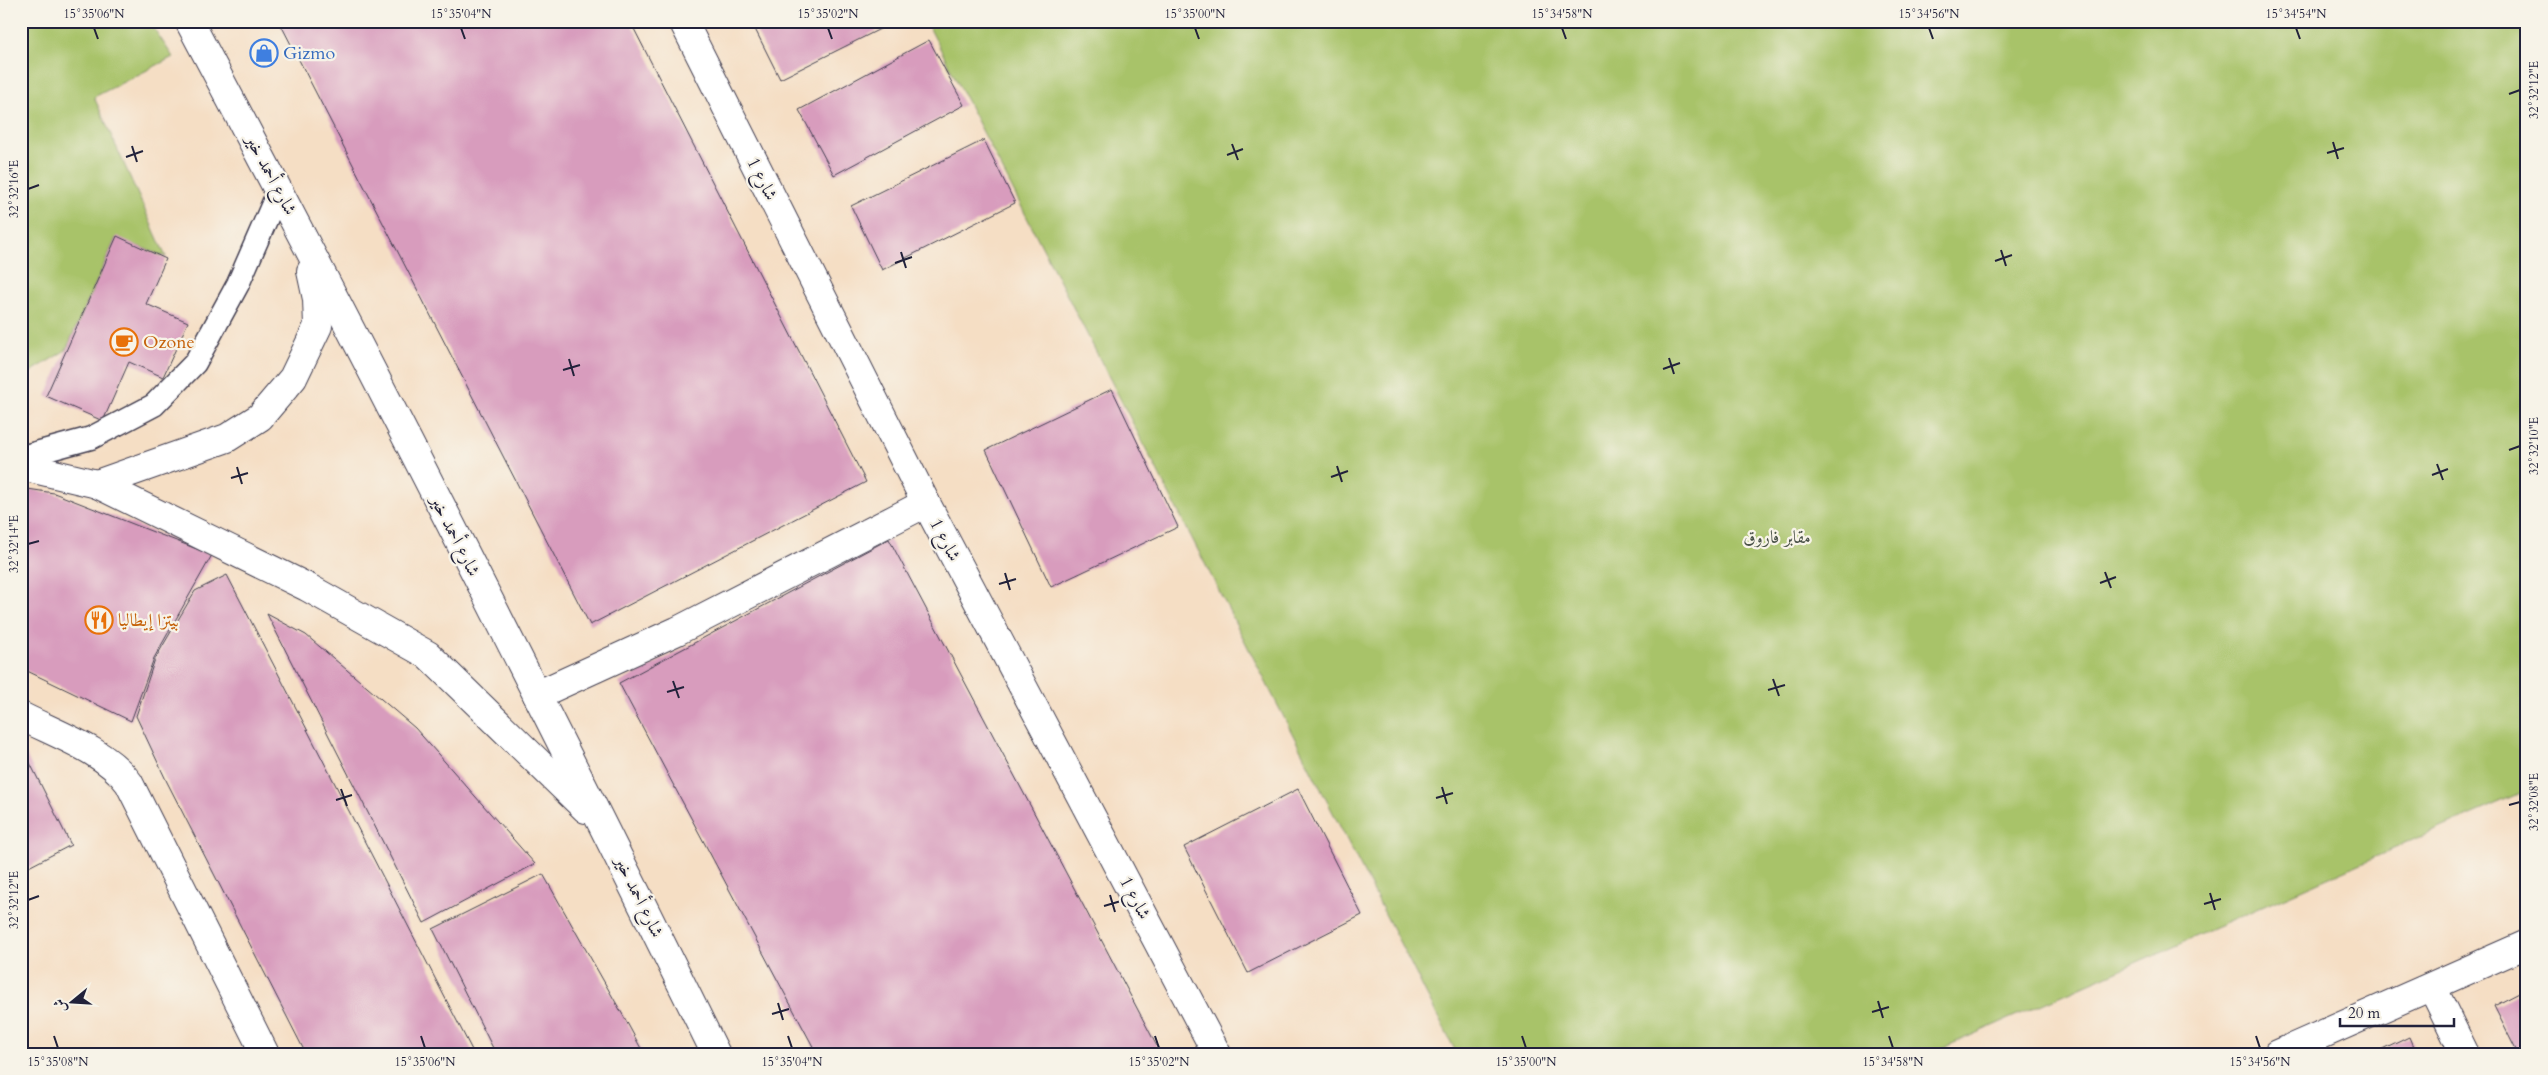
<svg xmlns="http://www.w3.org/2000/svg" width="2548" height="1075" font-family="Cardo,Amiri,serif">
<style>
.green{fill:#a8c369;stroke:#657252}
.building{fill:#d89cbd}
.lines{fill:none;stroke-linecap:round;stroke-linejoin:round}
.lane-casing{stroke:#423e50;stroke-width:25}
.street-casing{stroke:#423e50;stroke-width:30}
.secondary-casing{stroke:#423e50;stroke-width:30}
.lane{stroke:#fff;stroke-width:22}
.street{stroke:#fff;stroke-width:28}
.secondary{stroke:#fff;stroke-width:28}
.ticks{fill:none;stroke:#22223b;stroke-width:2}
.labels{text-anchor:middle;dominant-baseline:central;stroke-width:4.5;stroke-linejoin:round;paint-order:stroke}
.shop-label{font-size:18px;fill:#366cbe;stroke:#f7f3e8;text-anchor:start}
.street-label{font-size:18px;fill:#22223b;stroke:#f7f3e8}
.food-label{font-size:18px;fill:#c56008;stroke:#f7f3e8;text-anchor:start}
.park-label{font-size:18px;fill:#4a5249;stroke:#f7f3e8}
.neatline{fill:none;stroke:#22223b;stroke-width:2}
.ticks-label{font-size:12px;text-anchor:middle;fill:#22223b}
</style>
<rect width="100%" height="100%" fill="#f7f3e8"/>
<filter id="ink" filterUnits="userSpaceOnUse"><feTurbulence type="fractalNoise" baseFrequency=".02" numOctaves="2"/><feDisplacementMap in="SourceGraphic" scale="10" xChannelSelector="R" yChannelSelector="G"/><feConvolveMatrix kernelMatrix="1 2 1 2 8 2 1 2 1" color-interpolation-filters="sRGB"/></filter>
<filter id="wash" filterUnits="userSpaceOnUse"><feTurbulence type="fractalNoise" baseFrequency=".0096" numOctaves="4" result="noise"/><feDisplacementMap in="SourceGraphic" scale="20" xChannelSelector="R" yChannelSelector="G"/><feGaussianBlur stdDeviation="1.12" result="paint"/><feColorMatrix in="noise" values="0 0 0 0 0 0 0 0 0 0 0 0 0 0 0 0 0 1.4 0 .05"/><feComposite in="paint" operator="in"/></filter>
<g filter="url(#wash)">
<rect width="100%" height="100%" fill="#f5dec4"/>
<g class="green">
<path d="M21,21h128l24,36 -79,40 72,160 -50,-19 -50,112 -45,28z"/>
<path d="M926,21h1601v769l-598,264h-472z"/>
</g>
<g id="blocks">
<g class="building">
<path d="M279,21h351l236,461 -276,143z"/>
<path d="M751,21h145l-116,58z"/>
<path d="M929,40l35,65 -130,70 -35,-65z"/>
<path d="M984,140l31,63 -133,67 -31,-64z"/>
<path d="M117,236l49,23 -20,45 42,18 -25,55 -34,-15 -26,59 -57,-25z"/>
<path d="M1112,389l66,138 -127,60 -65,-137z"/>
<path d="M21,488l33,5 158,62 -58,103 -23,63 -110,-53z"/>
<path d="M889,539l194,366 78,149h-344l-198,-371z"/>
<path d="M227,575l69,133 178,346h-168l-139,-272 -31,-66 19,-57 40,-68z"/>
<path d="M267,614l39,21 109,93 120,136 -111,59z"/>
<path d="M21,745l50,100 -50,26z"/>
<path d="M1298,789l64,126 -114,58 -64,-126z"/>
<path d="M543,874l81,143 20,37h-148l-63,-125z"/>
<path d="M2527,989v65h-9l-24,-48z"/>
<path d="M2409,1037l7,17h-42z"/>
</g>
</g>
</g>
<g filter="url(#ink)">
<use href="#blocks" fill-opacity="0" stroke="#423e50" stroke-width="1"/>
<g class="lines">
<g class="lane-casing">
<path id="lane" d="M21,457l70,-19 63,-33 41,-42 43,-79 41,-94"/>
</g>
<g class="street-casing">
<g id="street">
<path d="M537,695l140,-64 249,-128"/>
<path d="M21,716c35,18 85,35 108,67l136,271"/>
<path d="M2432,987l33,67"/>
</g>
</g>
<g class="secondary-casing">
<g id="secondary">
<path d="M189,21c181,341 356,686 527,1033"/>
<path d="M683,21l243,482 291,551"/>
<path d="M21,466l76,18 210,103 121,68 158,154"/>
<path d="M97,484l130,-46 33,-21 33,-39 25,-52 -1,-27 -6,-28"/>
<path d="M2278,1054l249,-110"/>
</g>
</g>
<use href="#lane" class="lane"/>
<use href="#street" class="street"/>
<use href="#secondary" class="secondary"/>
</g>
</g>
<path class="ticks" d="M94,28l4,11M461,28l4,11M828,28l4,11M1195,28l4,11M1562,28l4,11M1929,28l4,11M2296,28l4,11M2509,94l11,-4M2333,142l5,17M1232,144l6,16M132,146l5,16M2327,153l17,-5M1227,155l16,-6M126,157l17,-6M28,189l11,-4M2001,250l5,16M901,252l5,16M1995,261l17,-6M895,263l17,-6M1669,358l5,16M569,359l5,17M1663,369l17,-6M563,370l17,-5M2509,450l11,-4M2437,464l6,16M1337,466l5,16M237,467l5,17M2432,475l16,-6M1331,477l17,-6M231,478l17,-5M28,544l11,-3M2105,572l6,16M1005,573l5,17M2100,583l16,-6M999,584l17,-5M1773,679l6,17M673,681l6,17M1768,690l17,-5M667,692l17,-5M1442,787l5,17M341,789l6,17M1436,798l17,-5M336,800l16,-5M2509,805l11,-3M2210,893l5,17M1110,895l5,17M28,900l11,-4M2204,904l17,-5M1104,906l17,-5M1878,1001l5,17M778,1003l5,17M1872,1012l17,-5M772,1014l17,-5M54,1036l4,12M421,1036l4,12M788,1036l4,12M1155,1036l4,12M1522,1036l4,12M1889,1036l4,12M2256,1036l4,12"/>
<defs>
<g id="shop-ring" transform="scale(1.4375)"><circle r="9.5" fill="#f7f3e8" stroke="#3f7fe0" stroke-width="1.5"/><path d="M-5-2.5h2.3a2.7 3.5 0 0 1 5.4 0H5L5.5 6h-11ZM-1.5-2.5h3a1.5 2.3 0 0 0-3 0Z" fill="#3f7fe0"/></g>
<g id="cafe-ring" transform="scale(1.4375)"><circle r="9.5" fill="#f7f3e8" stroke="#e8710a" stroke-width="1.5"/><path d="M-5.5-4.5H6V0H3Q3 3.5 0 3.5H-2.5Q-5.5 3.5-5.5 0ZM3-3.2v2h1.7v-2ZM-6 4.5H4V6H-6Z" fill="#e8710a"/></g>
<g id="restaurant-ring" transform="scale(1.4375)"><circle r="9.5" fill="#f7f3e8" stroke="#e8710a" stroke-width="1.5"/><path d="M-5-6h1v4h1v-4h1v4h1v-4h1v5L-1.5 .5V6h-2V.5L-5-1ZM5-6V6H3V1.5H1.5Q1.5-4 5-6Z" fill="#e8710a"/></g>
</defs>
<g fill-rule="evenodd">
<use href="#shop-ring" x="264" y="53"/>
<use href="#cafe-ring" x="124" y="342"/>
<use href="#restaurant-ring" x="99" y="620"/>
</g>
<g class="labels">
<g class="shop-label">
<text x="283" y="53">Gizmo</text>
</g>
<g class="street-label">
<text transform="translate(271 175) rotate(62)">شارع أحمد خير</text>
<text transform="translate(762 179) rotate(63)">شارع 1</text>
<text transform="translate(455 536) rotate(63)">شارع أحمد خير</text>
<text transform="translate(945 540) rotate(62)">شارع 1</text>
<text transform="translate(639 897) rotate(64)">شارع أحمد خير</text>
<text transform="translate(1135 898) rotate(62)">شارع 1</text>
</g>
<g class="food-label">
<text x="143" y="342">Ozone</text>
<text x="118" y="620">بيتزا إيطاليا</text>
</g>
<g class="park-label">
<text x="1777" y="537">مقابر فاروق</text>
</g>
</g>
<rect width="2548" height="1075" fill="none" stroke="#f7f3e8" stroke-width="55"/>
<g transform="translate(72 1002) rotate(252)" stroke="#f7f3e8" stroke-width="4" paint-order="stroke">
<path d="M0-4L9 19L0 12L-9 19Z" fill="#22223b"/>
<text y="-8" font-size="14" font-weight="bold" text-anchor="middle" fill="#22223b">ش</text>
</g>
<path d="M2340 1018v8h114v-8" fill="none" stroke="#22223b" stroke-width="2.5"/>
<text x="2348" y="1018" font-size="15" fill="#22223b" stroke="#f7f3e8" stroke-width="4" paint-order="stroke">20 m</text>
<rect x="28" y="28" width="2492" height="1020" class="neatline"/>
<g class="ticks-label">
<text x="94" y="18">15°35'06"N</text>
<text x="461" y="18">15°35'04"N</text>
<text x="828" y="18">15°35'02"N</text>
<text x="1195" y="18">15°35'00"N</text>
<text x="1562" y="18">15°34'58"N</text>
<text x="1929" y="18">15°34'56"N</text>
<text x="2296" y="18">15°34'54"N</text>
<text transform="translate(2534 90) rotate(-90)" y="4">32°32'12"E</text>
<text transform="translate(14 189) rotate(-90)" y="4">32°32'16"E</text>
<text transform="translate(2534 446) rotate(-90)" y="4">32°32'10"E</text>
<text transform="translate(14 544) rotate(-90)" y="4">32°32'14"E</text>
<text transform="translate(2534 802) rotate(-90)" y="4">32°32'08"E</text>
<text transform="translate(14 900) rotate(-90)" y="4">32°32'12"E</text>
<text x="58" y="1066">15°35'08"N</text>
<text x="425" y="1066">15°35'06"N</text>
<text x="792" y="1066">15°35'04"N</text>
<text x="1159" y="1066">15°35'02"N</text>
<text x="1526" y="1066">15°35'00"N</text>
<text x="1893" y="1066">15°34'58"N</text>
<text x="2260" y="1066">15°34'56"N</text>
</g>
</svg>
